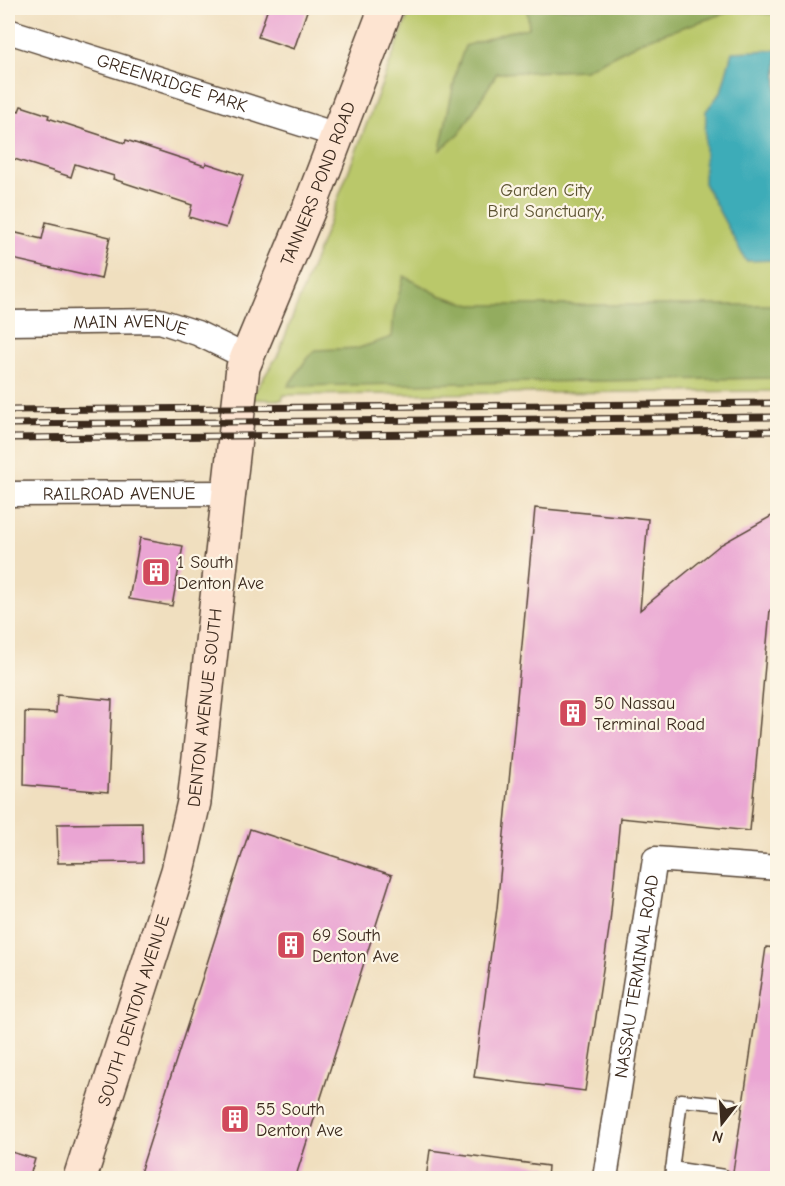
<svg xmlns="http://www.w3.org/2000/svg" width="785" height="1186" font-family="'Comic Neue',sans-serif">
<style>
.green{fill:#bac86b;stroke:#7a7944;stroke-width:1.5}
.forest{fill:#93ac5f;stroke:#676b3e;stroke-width:1.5}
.water{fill:#3cacb8;stroke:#3c6b6b;stroke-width:1.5}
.building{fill:#eaa5d3}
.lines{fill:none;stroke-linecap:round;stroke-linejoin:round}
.lane-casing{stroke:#564536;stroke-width:15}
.street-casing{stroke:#564536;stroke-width:27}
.secondary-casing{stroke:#564536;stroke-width:36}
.lane{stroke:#fff;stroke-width:12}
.street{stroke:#fff;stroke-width:24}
.secondary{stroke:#fde4d1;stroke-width:33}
.rail-casing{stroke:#3b2a1e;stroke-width:7}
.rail{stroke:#fcf5e5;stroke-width:4.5;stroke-dasharray:14;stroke-linecap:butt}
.labels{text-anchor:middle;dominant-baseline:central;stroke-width:4.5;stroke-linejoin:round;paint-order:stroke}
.street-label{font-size:18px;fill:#3b2a1e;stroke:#fcf5e5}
.park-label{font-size:18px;fill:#5b5231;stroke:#fcf5e5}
.poi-label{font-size:18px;fill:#3b2a1e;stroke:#fcf5e5;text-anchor:start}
</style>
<rect width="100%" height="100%" fill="#fcf5e5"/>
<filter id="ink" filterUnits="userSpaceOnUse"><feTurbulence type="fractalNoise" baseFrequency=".0167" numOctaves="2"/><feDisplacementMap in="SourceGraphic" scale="12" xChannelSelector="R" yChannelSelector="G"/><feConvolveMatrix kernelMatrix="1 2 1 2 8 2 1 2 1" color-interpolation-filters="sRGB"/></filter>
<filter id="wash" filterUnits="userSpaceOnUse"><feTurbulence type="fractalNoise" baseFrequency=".008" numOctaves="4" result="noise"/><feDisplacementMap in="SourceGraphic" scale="24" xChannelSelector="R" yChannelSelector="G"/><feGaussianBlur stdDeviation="1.35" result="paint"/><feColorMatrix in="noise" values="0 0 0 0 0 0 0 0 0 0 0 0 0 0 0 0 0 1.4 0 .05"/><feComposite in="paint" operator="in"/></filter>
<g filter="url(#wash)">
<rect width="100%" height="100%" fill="#f0dfbf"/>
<path class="green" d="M411,8h366v383l-493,4 -2,5 -32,-1 28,-44z"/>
<g class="forest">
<path d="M527,8h250l1,7 -43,-5 -91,30 -59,30 -88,3 -37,60 -20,17 17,-81 8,-23 42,-14 22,-4z"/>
<path d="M404,276l35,19 33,10h305v73l-489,8 18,-26 10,-10 43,-2 33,-11 2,-25z"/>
</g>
<path class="water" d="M777,50v210l-31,1 -42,-78 2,-72 15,-19 11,-40z"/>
<g id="blocks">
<g class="building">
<path d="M268,8h40l-14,41 -36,-12z"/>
<path d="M21,106l28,9 -1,3 77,25 1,-3 79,26 1,-3 37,12 -17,53 -37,-11 3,-12 -79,-26 1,-3 -39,-12 -4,13 -63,-20v-50l11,4z"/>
<path d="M46,222l64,15 -9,42 -93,-21v-27l34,8z"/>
<path d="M535,508l113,11 -8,91 80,-65 57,-32v97h-7l-20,221 -130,-13 -10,104 -25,169 -111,-14 23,-169z"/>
<path d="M140,538l43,8 -11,60 -43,-7z"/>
<path d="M57,695l55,5 -4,92 -84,-7 1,-73 31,1z"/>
<path d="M142,823l1,39 -85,1 -1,-39z"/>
<path d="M250,829l142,46 -97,304h-157z"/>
<path d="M766,947l11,1v231h-45z"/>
<path d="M430,1150l118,16 -1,13h-121z"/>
<path d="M8,1151l27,8 -6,20h-21z"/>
</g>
</g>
</g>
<g filter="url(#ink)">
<use href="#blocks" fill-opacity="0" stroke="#564536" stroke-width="1.5"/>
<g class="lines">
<g class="lane-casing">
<g id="lane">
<path d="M672,1168l52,8"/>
<path d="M671,1178l10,-78 51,5"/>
</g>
</g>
<g class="street-casing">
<g id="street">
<path id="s1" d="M8,31l329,104"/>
<path id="s2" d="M8,323l152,-2 37,12 49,24"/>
<path id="s3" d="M8,494l222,-1"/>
<path id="s4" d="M605,1178l50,-319 123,9"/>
</g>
</g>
<g class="secondary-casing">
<g id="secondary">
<path id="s5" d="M80,1178l98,-307 16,-69 49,-435 66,-158 77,-201"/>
</g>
</g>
<use href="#lane" class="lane"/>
<use href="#street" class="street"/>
<use href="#secondary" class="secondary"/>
<g class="rail-casing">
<g id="rail">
<path d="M8,410l770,-7"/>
<path d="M8,424l770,-7"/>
<path d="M8,438l770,-7"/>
</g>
</g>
<use href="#rail" class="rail"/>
</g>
</g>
<defs>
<g id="building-square" transform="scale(1.5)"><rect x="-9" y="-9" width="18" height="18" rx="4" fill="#d1495b" stroke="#fcf5e5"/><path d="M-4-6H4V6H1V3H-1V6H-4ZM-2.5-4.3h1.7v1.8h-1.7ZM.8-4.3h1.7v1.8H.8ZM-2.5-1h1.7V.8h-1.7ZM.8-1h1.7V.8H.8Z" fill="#fff"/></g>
</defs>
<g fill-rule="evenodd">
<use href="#building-square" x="156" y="572"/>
<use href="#building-square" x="573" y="713"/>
<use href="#building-square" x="291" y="945"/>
<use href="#building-square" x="235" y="1119"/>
</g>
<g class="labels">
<g class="street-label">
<text stroke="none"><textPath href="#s1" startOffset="172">GREENRIDGE PARK</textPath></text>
<text stroke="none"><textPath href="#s5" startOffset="1029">TANNERS POND ROAD</textPath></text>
<text stroke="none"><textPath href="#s2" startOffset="123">MAIN AVENUE</textPath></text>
<text stroke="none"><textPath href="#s3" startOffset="111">RAILROAD AVENUE</textPath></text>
<text stroke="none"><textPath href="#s5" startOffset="488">DENTON AVENUE SOUTH</textPath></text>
<text stroke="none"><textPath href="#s4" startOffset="204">NASSAU TERMINAL ROAD</textPath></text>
<text stroke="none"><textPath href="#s5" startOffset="176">SOUTH DENTON AVENUE</textPath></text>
</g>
<g class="park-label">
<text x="546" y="190">Garden City<tspan x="546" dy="21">Bird Sanctuary,</tspan></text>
</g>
<g class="poi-label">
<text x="177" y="562">1 South<tspan x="177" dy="21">Denton Ave</tspan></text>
<text x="594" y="703">50 Nassau<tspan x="594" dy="21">Terminal Road</tspan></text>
<text x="312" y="935">69 South<tspan x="312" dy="21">Denton Ave</tspan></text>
<text x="256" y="1109">55 South<tspan x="256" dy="21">Denton Ave</tspan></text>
</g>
</g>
<rect width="785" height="1186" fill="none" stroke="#fcf5e5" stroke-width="30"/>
<g transform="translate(722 1123) rotate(197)" stroke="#fcf5e5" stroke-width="4.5" paint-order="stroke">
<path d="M0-4.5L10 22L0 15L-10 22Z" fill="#3b2a1e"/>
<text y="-9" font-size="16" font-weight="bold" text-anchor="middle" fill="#3b2a1e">N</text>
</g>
</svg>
